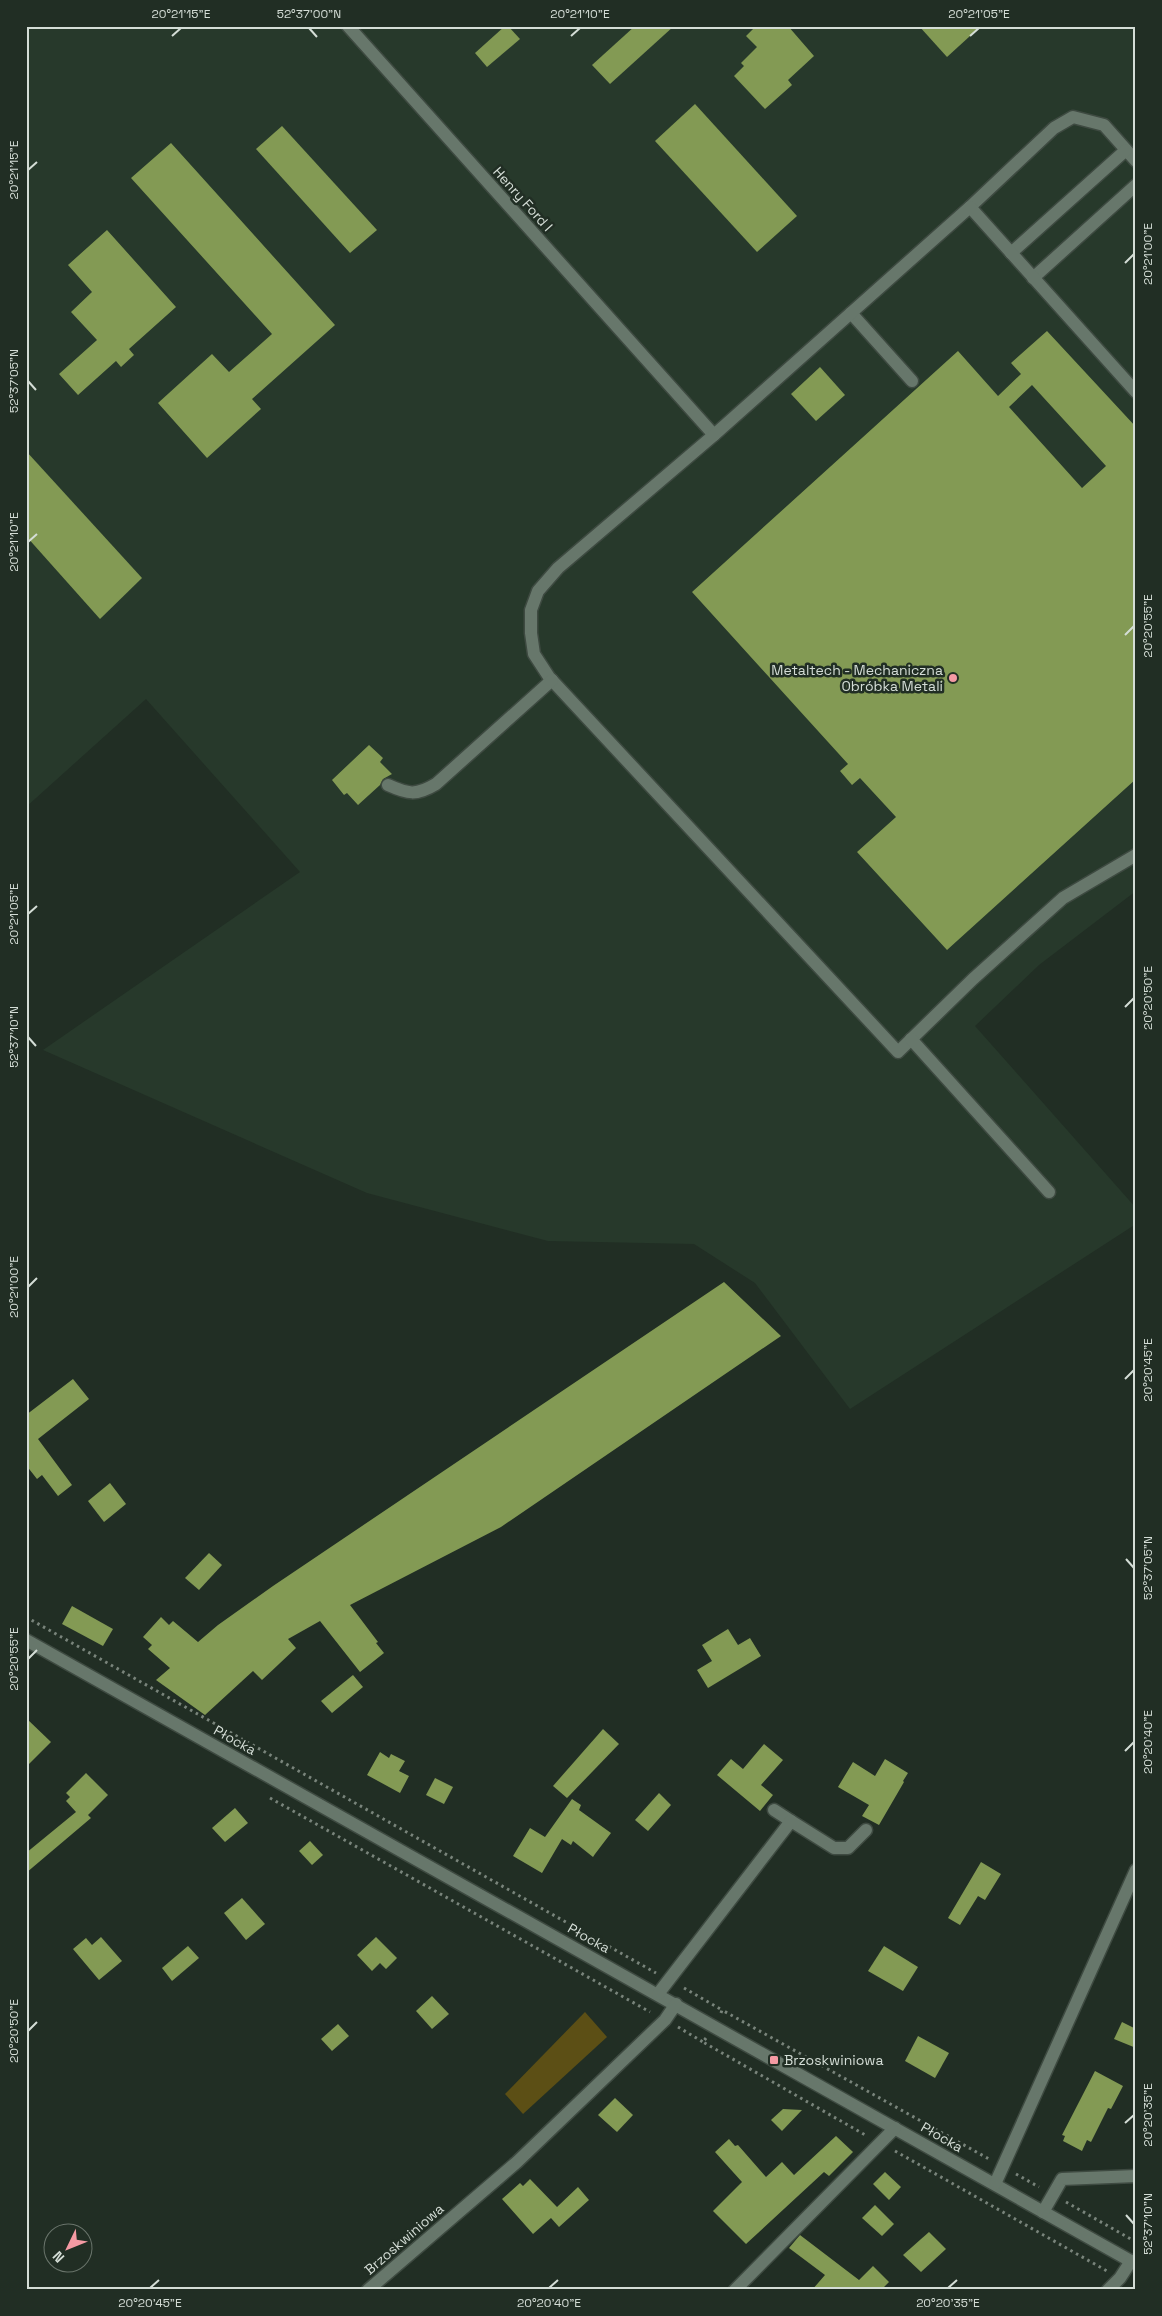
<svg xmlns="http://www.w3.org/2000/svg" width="1162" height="2316" font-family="'Space Grotesk',sans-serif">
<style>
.built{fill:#27392b}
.green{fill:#5c4f15}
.building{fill:#839a54;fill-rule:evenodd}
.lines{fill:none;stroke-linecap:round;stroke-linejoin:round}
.minor-casing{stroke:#3e4a41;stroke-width:15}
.path{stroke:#79847b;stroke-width:3;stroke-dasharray:2.5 4;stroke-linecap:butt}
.minor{stroke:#67776b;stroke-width:12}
.ticks{fill:none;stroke:#d4ddd6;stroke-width:2}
.poi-dot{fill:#f49aa3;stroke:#212e24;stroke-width:2}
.labels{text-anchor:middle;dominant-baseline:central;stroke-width:5;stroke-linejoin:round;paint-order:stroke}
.street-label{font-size:14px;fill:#d4ddd6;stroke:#212e24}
.poi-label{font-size:14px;fill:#d4ddd6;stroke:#212e24;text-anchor:end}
.neatline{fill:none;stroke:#d4ddd6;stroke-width:2}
.ticks-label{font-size:12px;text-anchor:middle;fill:#d4ddd6}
</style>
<rect width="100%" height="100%" fill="#212e24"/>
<path class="built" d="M26,26h1110v865l-97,74 -64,61 161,182v16l-286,185 -95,-126 -61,-39 -146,-3 -181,-48 -324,-143 257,-178 -154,-173 -120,108z"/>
<path class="green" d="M585,2012l22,25 -84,77 -18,-20z"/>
<g class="building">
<path d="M505,26h3l12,13 -33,28 -12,-14z"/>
<path d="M635,26h39l-64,58 -18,-19z"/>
<path d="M756,26h32l26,30 -26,24 4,5 -27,24 -31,-33 10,-10 -3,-3 16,-16 -11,-11z"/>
<path d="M919,26h62l-34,31z"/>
<path d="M695,104l102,112 -40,36 -102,-111z"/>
<path d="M282,126l95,104 -27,23 -94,-104z"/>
<path d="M171,143l164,182 -83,74 9,10 -54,49 -49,-55 54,-49 17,18 43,-38 -141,-156z"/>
<path d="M107,230l69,77 -47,42 5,6 -13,12 -5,-6 -38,34 -19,-21 38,-34 -26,-28 21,-20 -24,-27z"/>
<path d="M1047,331l89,96v352l-189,171 -90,-98 39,-35 -36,-39 -8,7 -12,-14 8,-7 -156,-172 266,-241 40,45 23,-22 -10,-11zM1032,385l74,81 -24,22 -73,-81z"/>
<path d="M820,367l25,28 -29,26 -25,-27z"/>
<path d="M26,451l116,127 -42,41 -74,-83z"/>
<path d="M369,745l14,13 -3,4 12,12 -9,5 -3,6 -22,20 -11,-12 -3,2 -12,-15z"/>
<path d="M724,1282l57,54 -280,191 -151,78 28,37 -2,1 8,10 -24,19 -40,-51 -32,18 8,9 -34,32 -9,-9 -48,44 -49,-35 14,-12 -22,-19 4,-4 -9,-8 18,-20 8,8 4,-4 25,21 20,-17 55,-39z"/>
<path d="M73,1379l16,20 -51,40 34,46 -14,11 -16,-21 -5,4 -11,-14v-50z"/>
<path d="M110,1483l16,21 -22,18 -16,-21z"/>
<path d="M209,1553l13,12 -23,25 -14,-12z"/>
<path d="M72,1606l41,23 -10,17 -41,-22z"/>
<path d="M728,1629l10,16 12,-7 11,18 -53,32 -11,-18 15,-9 -10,-16z"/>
<path d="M353,1675l10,12 -31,26 -11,-12z"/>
<path d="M26,1718l25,24 -25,25z"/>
<path d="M603,1729l16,15 -52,54 -14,-12z"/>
<path d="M764,1744l19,16 -22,25 12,10 -13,16 -43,-36 14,-16 12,10z"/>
<path d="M380,1752l9,6 2,-4 14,7 -6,10 10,5 -9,17 -33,-18z"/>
<path d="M885,1759l23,14 -5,8 1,1 -25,43 -17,-9 7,-11 -31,-18 15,-25 22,14z"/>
<path d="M86,1773l22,22 -20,20 3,3 -65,55v-20l50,-41 -10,-11 4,-4 -4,-4z"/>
<path d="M435,1778l18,9 -9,17 -18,-9z"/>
<path d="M659,1793l12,12 -23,26 -13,-11z"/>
<path d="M572,1799l9,6 -2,5 32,23 -16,21 -2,3 -20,-16 -2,4 -9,-6 -20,34 -29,-17 17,-28 15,9z"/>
<path d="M235,1808l13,15 -23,19 -13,-14z"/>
<path d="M310,1841l13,14 -11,10 -13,-14z"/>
<path d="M981,1862l20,12 -16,26 -7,-4 -18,29 -12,-7z"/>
<path d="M242,1898l23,26 -19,16 -22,-27z"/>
<path d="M101,1937l21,24 -23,19 -26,-31 13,-11 6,7z"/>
<path d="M376,1937l21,21 -11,11 -6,-6 -8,8 -15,-16z"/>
<path d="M188,1946l11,12 -27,23 -10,-13z"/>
<path d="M884,1946l34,21 -15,24 -35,-20z"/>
<path d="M432,1996l17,18 -17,15 -16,-18z"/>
<path d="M1122,2022l14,7v19l-22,-9z"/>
<path d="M338,2024l11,12 -17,15 -11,-12z"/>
<path d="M918,2036l31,17 -14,25 -30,-17z"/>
<path d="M1095,2071l28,15 -12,23 -3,-1 -17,34 -4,-2 -5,11 -19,-10 2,-5 -3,-1z"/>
<path d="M615,2098l18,17 -16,17 -19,-17z"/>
<path d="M783,2109l19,1 -20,21 -11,-11z"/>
<path d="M836,2136l17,16 -24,24 -5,-4 -78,72 -33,-33 29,-29 -27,-30 14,-13 6,7 3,-1 28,32 16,-15 12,13z"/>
<path d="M885,2172l16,15 -12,13 -16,-16z"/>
<path d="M530,2179l27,28 21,-20 11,13 -30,27 -8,-9 -18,16 -31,-35 18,-16 3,3z"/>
<path d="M875,2205l19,19 -12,12 -20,-18z"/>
<path d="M929,2232l17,17 -25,23 -18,-17z"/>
<path d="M800,2235l59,45 14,-14 16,16 -8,8h-69l13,-15 -36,-27z"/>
</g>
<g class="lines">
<g class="minor-casing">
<g id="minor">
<path d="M348,26l366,409"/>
<path d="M970,207l84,-79 19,-11 31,8 32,36"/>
<path d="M1011,253l115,-103"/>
<path d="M1033,278l103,-93"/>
<path d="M851,313l61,68"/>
<path d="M1136,392l-166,-185 -256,228 -156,133 -20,23 -7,19v23l3,21 15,23 349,375 75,-73 90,-81 73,-43"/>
<path d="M388,785c20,9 28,11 48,-1l116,-104"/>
<path d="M911,1039l138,153"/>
<path d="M26,1640l1110,624"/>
<path d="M774,1810l17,11"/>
<path d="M658,1994l133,-173 43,27h14l18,-18"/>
<path d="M995,2184l141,-314"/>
<path d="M1043,2212l19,-33 74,-3"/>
<path d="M368,2290l149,-128 148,-142 11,-16"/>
<path d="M735,2290l160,-162"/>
<path d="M1108,2290l12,-12 11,-17"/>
</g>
</g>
<g class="path">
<path d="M26,1617l630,356"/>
<path d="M270,1798l380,214"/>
<path d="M684,1988l38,22"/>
<path d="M721,2013l1,-3 267,149"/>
<path d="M678,2027l25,15"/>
<path d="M706,2038l-3,4 164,94"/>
<path d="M895,2151l212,120"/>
<path d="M1016,2174l23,13"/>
<path d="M1066,2202l70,40"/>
</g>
<use href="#minor" class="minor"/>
</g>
<path class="ticks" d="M309,28l8,9M172,36l9,-8M571,36l9,-8M970,36l9,-8M28,170l9,-8M1125,263l9,-9M28,381l8,9M28,542l9,-8M1125,635l9,-9M28,914l9,-8M1125,1007l9,-9M28,1037l8,9M28,1287l9,-9M1125,1379l9,-9M1126,1559l8,9M28,1659l9,-9M1125,1751l9,-9M28,2031l9,-9M1125,2123l9,-8M1126,2215l8,9M150,2288l9,-8M549,2288l9,-8M948,2288l9,-8"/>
<g class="poi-dot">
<circle cx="953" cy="678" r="5"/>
<rect x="769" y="2055" width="10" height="10" rx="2.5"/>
</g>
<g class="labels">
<g class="street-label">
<text transform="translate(523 199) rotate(48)">Henry Ford I</text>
<text transform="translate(235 1740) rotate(29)">Płocka</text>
<text transform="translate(589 1938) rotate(29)">Płocka</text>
<text transform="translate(942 2137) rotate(30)">Płocka</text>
<text transform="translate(404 2239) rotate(-41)">Brzoskwiniowa</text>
</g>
<g class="poi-label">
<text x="943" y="670">Metaltech - Mechaniczna<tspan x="943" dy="16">Obróbka Metali</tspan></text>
<text x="784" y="2060" text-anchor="start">Brzoskwiniowa</text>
</g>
</g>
<rect width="1162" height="2316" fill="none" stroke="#212e24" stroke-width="55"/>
<g transform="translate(68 2248) rotate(227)"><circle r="24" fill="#212e24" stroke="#69746b"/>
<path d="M0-4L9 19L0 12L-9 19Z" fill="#f49aa3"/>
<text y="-8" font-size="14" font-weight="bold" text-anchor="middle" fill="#d4ddd6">N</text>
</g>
<rect x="28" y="28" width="1106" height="2260" class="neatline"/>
<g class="ticks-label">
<text x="181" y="18">20°21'15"E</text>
<text x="309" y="18">52°37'00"N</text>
<text x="580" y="18">20°21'10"E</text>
<text x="979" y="18">20°21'05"E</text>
<text transform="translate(14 170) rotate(-90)" y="4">20°21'15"E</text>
<text transform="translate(1148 254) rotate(-90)" y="4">20°21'00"E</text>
<text transform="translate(14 381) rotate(-90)" y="4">52°37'05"N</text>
<text transform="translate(14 542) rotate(-90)" y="4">20°21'10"E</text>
<text transform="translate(1148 626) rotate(-90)" y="4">20°20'55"E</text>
<text transform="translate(14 914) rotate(-90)" y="4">20°21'05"E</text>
<text transform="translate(1148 998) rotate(-90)" y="4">20°20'50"E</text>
<text transform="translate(14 1037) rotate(-90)" y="4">52°37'10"N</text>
<text transform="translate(14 1287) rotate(-90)" y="4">20°21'00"E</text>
<text transform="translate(1148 1370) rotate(-90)" y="4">20°20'45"E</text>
<text transform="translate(1148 1568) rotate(-90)" y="4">52°37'05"N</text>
<text transform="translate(14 1659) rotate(-90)" y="4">20°20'55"E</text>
<text transform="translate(1148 1742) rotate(-90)" y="4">20°20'40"E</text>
<text transform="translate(14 2031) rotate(-90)" y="4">20°20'50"E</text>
<text transform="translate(1148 2115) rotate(-90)" y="4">20°20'35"E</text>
<text transform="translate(1148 2224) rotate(-90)" y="4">52°37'10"N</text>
<text x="150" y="2307">20°20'45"E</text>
<text x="549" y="2307">20°20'40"E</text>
<text x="948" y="2307">20°20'35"E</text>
</g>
</svg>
